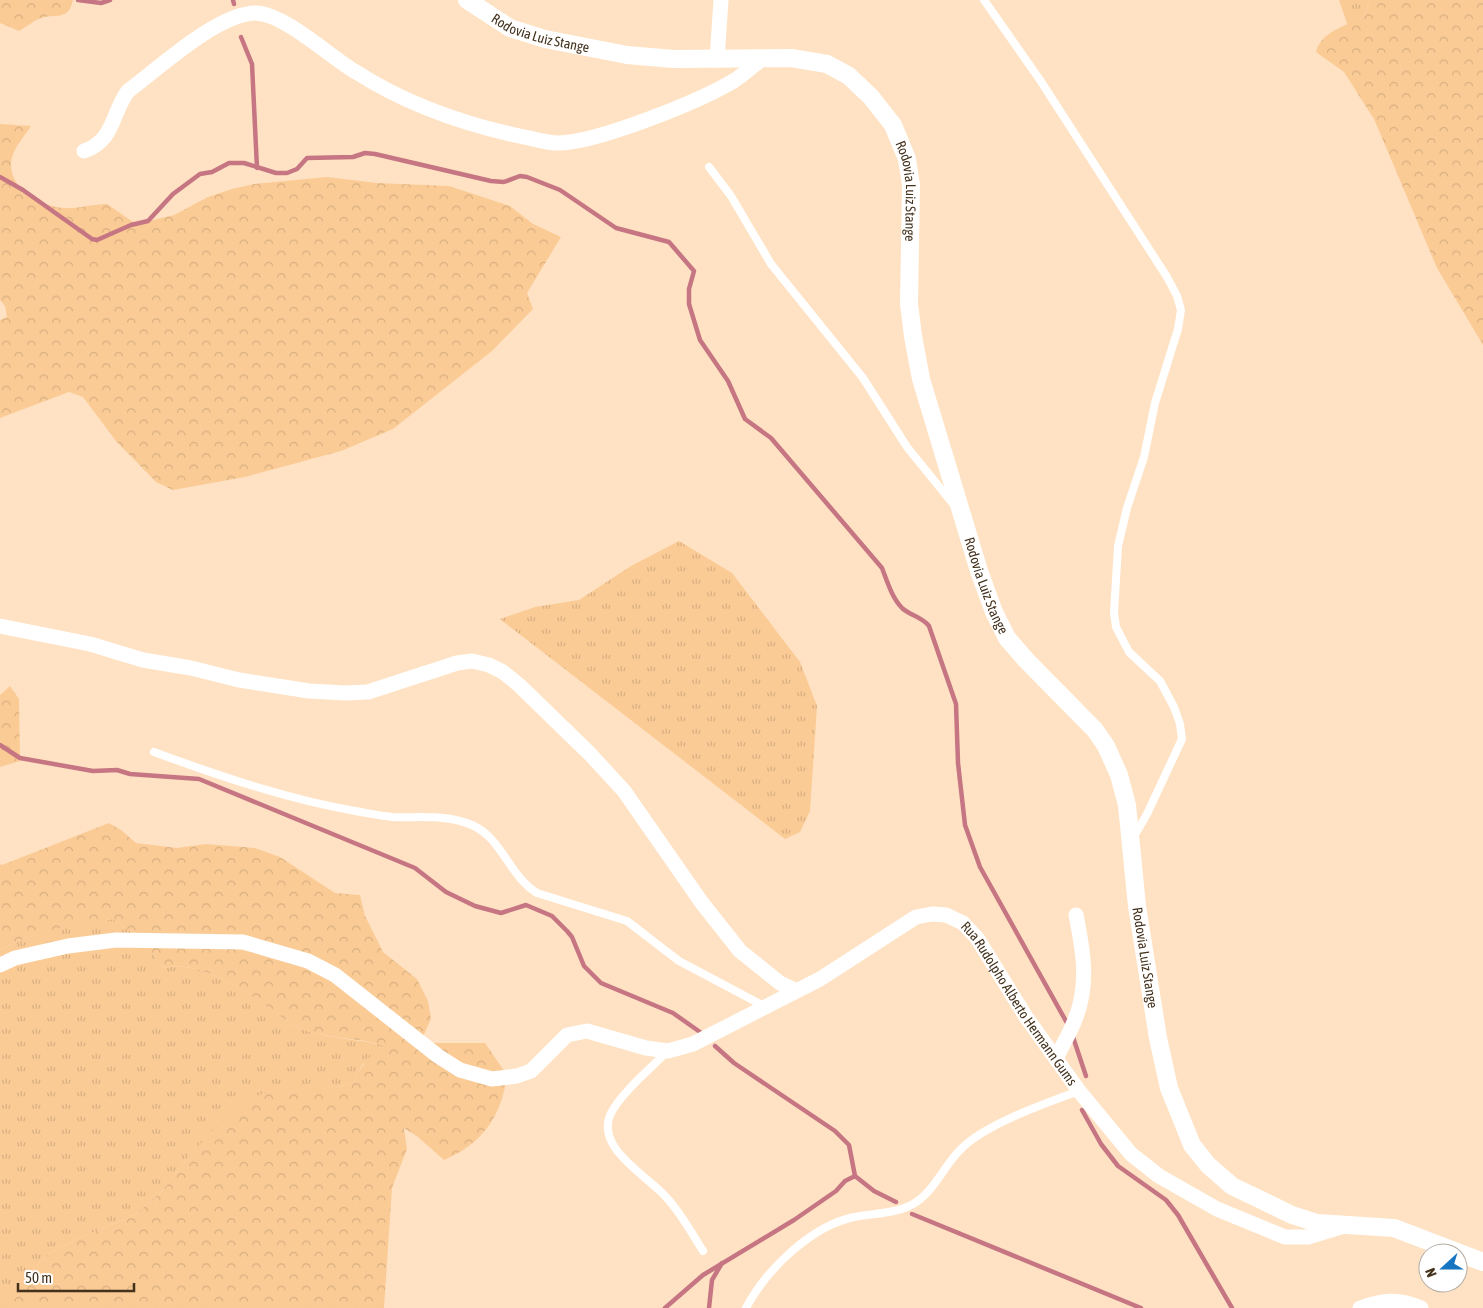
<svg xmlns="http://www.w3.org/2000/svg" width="1483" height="1308" font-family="'Asap Condensed',sans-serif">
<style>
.grass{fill:url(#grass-tufts)}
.forest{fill:url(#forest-crowns)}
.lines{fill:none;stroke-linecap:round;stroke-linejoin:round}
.stream{stroke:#c67583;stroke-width:4.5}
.service{stroke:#fff;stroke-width:8}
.minor{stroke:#fff;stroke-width:15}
.tertiary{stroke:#fff;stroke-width:18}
.labels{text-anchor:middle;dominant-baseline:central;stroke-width:5;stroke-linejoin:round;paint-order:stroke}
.street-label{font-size:14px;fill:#44321d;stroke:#fff}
</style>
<defs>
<pattern id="grass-tufts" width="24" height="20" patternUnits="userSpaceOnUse" patternTransform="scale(1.25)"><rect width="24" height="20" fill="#fbcb96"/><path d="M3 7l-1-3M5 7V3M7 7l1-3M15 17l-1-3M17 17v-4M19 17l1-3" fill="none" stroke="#d8af81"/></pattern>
<pattern id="forest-crowns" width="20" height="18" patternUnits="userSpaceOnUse" patternTransform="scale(1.25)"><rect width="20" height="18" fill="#fbcb96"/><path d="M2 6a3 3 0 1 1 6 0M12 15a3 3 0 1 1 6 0" fill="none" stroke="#d8af81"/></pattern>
</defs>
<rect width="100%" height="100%" fill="#ffe2c3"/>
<g class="grass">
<path d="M1339,0h31l-6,16 -16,10z"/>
<path d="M679,541l53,32 68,89 17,44 -7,105 -10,21 -15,7 -285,-220 35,-12 44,-7 52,-34z"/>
<path d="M113,919l23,16 28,33c35,-8 76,20 105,39 8,5 15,14 24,18 28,14 63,13 93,21l-24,19 -8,17 -22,7h-57l-85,66 -27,35 -28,25 -58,24 -27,14 -50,48v-351c39,-21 70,-25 113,-31z"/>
</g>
<g class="forest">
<path d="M0,0h73c-5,22 -18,13 -32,18 -8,3 -15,9 -22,13l-19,-8z"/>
<path d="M1370,0h113v345l-46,-77 -63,-149 -30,-47 -28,-20c5,-21 31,-26 48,-36z"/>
<path d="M0,124l31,2c-5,8 -13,17 -17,26 -14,31 24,55 51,56 12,1 29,-4 42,-4l29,20 38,-9 34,-18 24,-8 22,-5 73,-7 50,6 72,3 61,20 23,18 28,13 -34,56 6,16 -41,42 -99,78 -52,22 -96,26 -72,13 -17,-8 -40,-41 -33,-44 -14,-5 -69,26v-98l7,-3 -2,-11 -5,-6z"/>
<path d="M10,686l9,13 1,62 -20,6v-72z"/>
<path d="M109,823l12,7 15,13 41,5 29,-4 49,4 25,9 55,36 25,2 5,21 18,36 34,27 11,22 3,18 -11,24h65l22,32c-5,41 -25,69 -63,85l-26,-23 -14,-9 3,21 -15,39 -8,120h-384v-7l50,-48 27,-14 58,-24 28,-25 27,-35 30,-32 31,-25 24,-9h57l22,-7c7,-16 15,-28 31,-36 -30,-10 -63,-6 -92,-21 -9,-4 -16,-13 -25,-18 -28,-19 -69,-47 -104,-39l-28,-33 -23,-16c-43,7 -74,10 -113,31v-86l2,1z"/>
</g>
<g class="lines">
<g class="stream">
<path d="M78,0l23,3 9,-3"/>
<path d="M233,0l1,4"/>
<path d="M241,37l11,27 5,104"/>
<path d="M0,177l23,13 69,49 5,1 34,-15 17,-4 25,-27 27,-20 12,-2 17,-9h15l32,10h11l10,-4 10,-11 46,-1 12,-4 10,1 116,27 13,1 16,-6 7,1 33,13 56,38 53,14 25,29 -5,18v15l11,36 28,41 17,38 26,19 111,130c5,13 10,30 20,40 9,8 20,9 27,18l27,78 2,59 7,62 15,42 87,156"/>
<path d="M0,745l20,13 73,13 24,-1 13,4 69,5 216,89 31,24 29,14 26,7 25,-8 26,11 15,15 5,6 12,29 17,17 72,30 27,19"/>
<path d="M1073,1037l13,39"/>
<path d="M715,1046l19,17 101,68 14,14 6,31 19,15 22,11"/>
<path d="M1082,1110l19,34 17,22 48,34 12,15 54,93"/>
<path d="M912,1214l229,94"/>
<path d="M665,1308l38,-33 91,-55 42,-29 9,-10 10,-5"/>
<path d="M709,1308l3,-28 10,-17"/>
</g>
<g class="service">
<path d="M984,0l56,80 127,197 10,19 4,14 -3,19 -23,74 -11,54 -17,51 -9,38 -4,67 2,14 13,25 31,29 14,26 6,17 2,15 -35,75 -14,24"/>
<path d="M709,167l22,29 40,68 92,114 44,69 47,58"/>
<path d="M154,752c65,24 133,47 201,59 12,2 25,5 38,6 25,1 55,-3 79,8 30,13 37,51 65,68l90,28 52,40 85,45"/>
<path d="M668,1051c-17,17 -46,41 -57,62 -17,35 37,63 55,84 15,16 25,35 37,54"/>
<path d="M746,1308c20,-38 65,-82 108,-91 19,-4 42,-3 59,-13 21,-12 30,-37 47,-54 23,-25 86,-47 119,-59"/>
</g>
<g class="minor">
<path d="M717,60l4,-60"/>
<path d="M84,151c31,-11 27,-37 44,-60 31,-23 90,-78 128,-78 29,1 74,44 100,59 50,32 110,53 168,65 11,2 23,6 34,6 38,0 143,-42 177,-63 9,-6 18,-14 27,-21"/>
<path d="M0,626l90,18 53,16 48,8 48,12 70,11 37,2 22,-1 89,-29 15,-2 17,4 14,7 16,13 71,69 34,37 78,112 38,48 40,32 15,7"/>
<path id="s1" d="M0,965l15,-7 53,-12 48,-6 127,2 65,19 27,14 103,81 22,14 32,9 25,-3 14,-5 36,-36 20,-4 59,17 22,3 25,-7 127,-65 96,-62 16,-3 14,1 17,8 14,15 49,79 53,74 52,63 28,22 58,33 68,28h23l36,-11"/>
<path d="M1056,1059c6,-14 15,-27 20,-42 13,-34 7,-67 0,-102"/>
<path d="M1360,1308c23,-8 38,-10 61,0"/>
</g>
<path class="tertiary" id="s2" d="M467,0l43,28 35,11 82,16 47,4 117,-1 36,6 22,12 22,21 22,28 14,34 4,26 -2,119 4,32 8,43 58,192 15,41 13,26 19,22 69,70 11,16 13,29 8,30 10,101 21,132 11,50 23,57 16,20 24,21 60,29 25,8 77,5 89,34"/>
</g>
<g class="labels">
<g class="street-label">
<text stroke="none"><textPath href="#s2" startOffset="82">Rodovia Luiz Stange</textPath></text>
<text stroke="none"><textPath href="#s2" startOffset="532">Rodovia Luiz Stange</textPath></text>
<text stroke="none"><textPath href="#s2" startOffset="938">Rodovia Luiz Stange</textPath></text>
<text stroke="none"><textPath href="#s2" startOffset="1358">Rodovia Luiz Stange</textPath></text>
<text stroke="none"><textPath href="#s1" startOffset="1160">Rua Rudolpho Alberto Hermann Gums</textPath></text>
</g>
</g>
<g transform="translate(1443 1268) rotate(249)"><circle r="24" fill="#ffffff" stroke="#b4ada5"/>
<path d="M0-4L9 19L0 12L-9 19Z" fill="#1674c1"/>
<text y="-8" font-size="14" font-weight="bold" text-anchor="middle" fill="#44321d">N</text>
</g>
<path d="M18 1283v8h116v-8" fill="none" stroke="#44321d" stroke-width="2.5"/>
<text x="25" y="1283" font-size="15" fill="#44321d" stroke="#ffffff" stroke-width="4" paint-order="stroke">50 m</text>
</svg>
